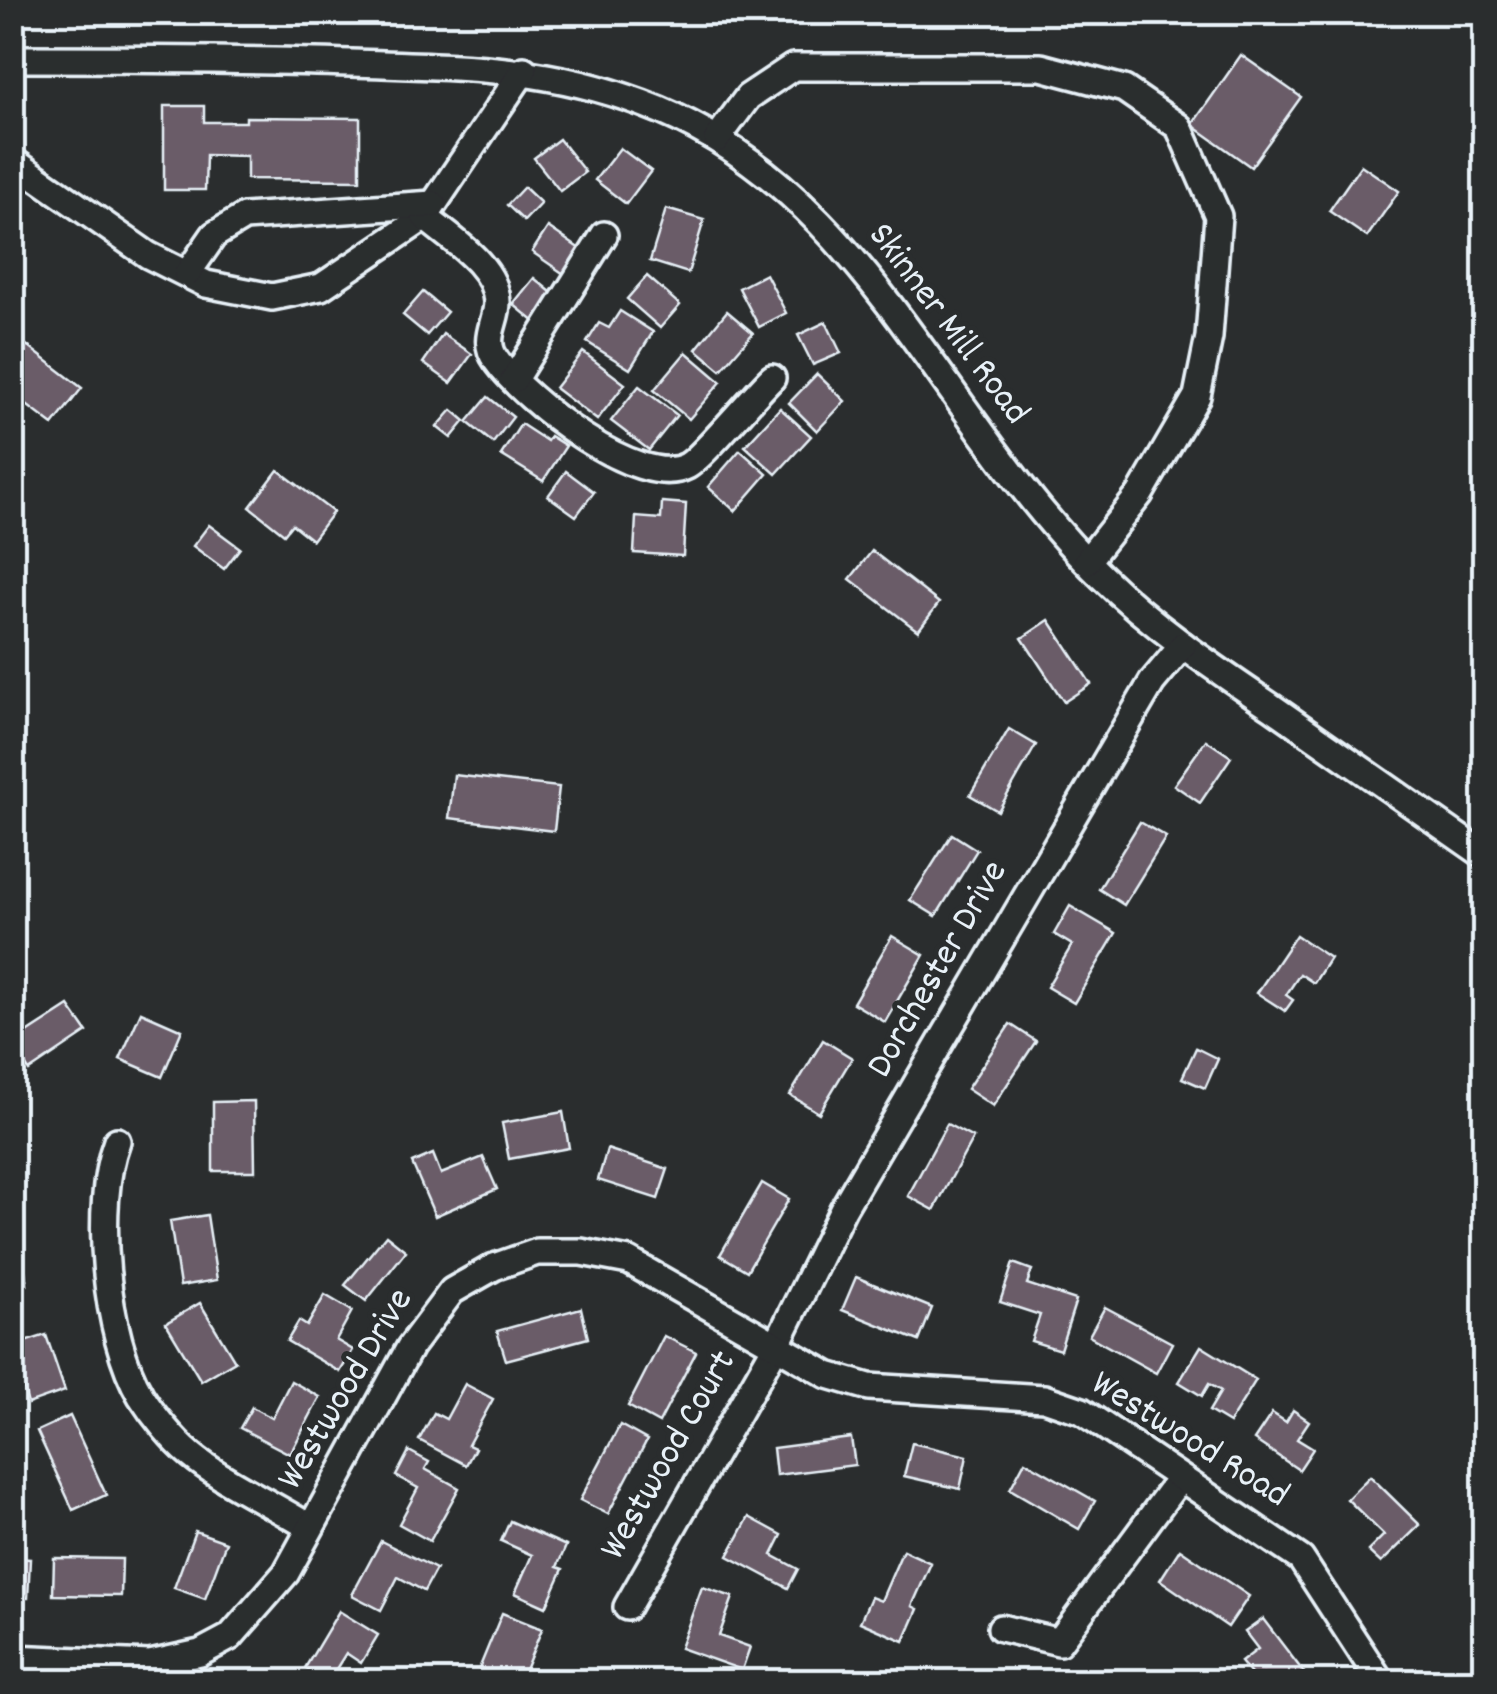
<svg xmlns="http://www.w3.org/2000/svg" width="1497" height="1694" font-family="Dekko,sans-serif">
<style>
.building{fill:#6a5b67;stroke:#e8f1f8;stroke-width:2.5}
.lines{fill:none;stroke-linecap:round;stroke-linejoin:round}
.minor-casing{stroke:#e8f1f8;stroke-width:32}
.minor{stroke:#2a2d2e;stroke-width:25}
.labels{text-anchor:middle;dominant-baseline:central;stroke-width:10;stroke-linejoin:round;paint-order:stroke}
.street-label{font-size:38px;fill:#e8f1f8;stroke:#2a2d2e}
</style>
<rect width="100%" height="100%" fill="#2a2d2e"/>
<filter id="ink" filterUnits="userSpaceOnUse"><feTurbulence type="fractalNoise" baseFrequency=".01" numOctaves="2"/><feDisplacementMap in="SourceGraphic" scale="20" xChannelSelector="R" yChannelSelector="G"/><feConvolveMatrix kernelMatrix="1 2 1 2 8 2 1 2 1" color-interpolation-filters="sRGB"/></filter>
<g filter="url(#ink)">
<g class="building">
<path d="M1241,55l60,42 -50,70 -59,-42z"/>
<path d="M164,106h40v16h42v-5l114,1v62l-113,-1v-23l-41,-1 -1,35h-41z"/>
<path d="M559,139l26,33 -25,19 -26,-33z"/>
<path d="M620,148l31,23 -25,33 -31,-24z"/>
<path d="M1361,165l38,26 -32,46 -38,-26z"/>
<path d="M524,187l17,16 -17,18 -17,-16z"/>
<path d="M666,209l38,11 -16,53 -38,-12z"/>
<path d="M548,227l32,22 -16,25 -32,-22z"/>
<path d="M766,274l20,39 -27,14 -20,-39z"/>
<path d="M647,276l33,29 -20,23 -33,-29z"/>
<path d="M534,278l23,19 -21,26 -23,-19z"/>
<path d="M423,292l24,20 -20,23 -24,-20z"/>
<path d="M620,311l33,21 -23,37 -43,-27 12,-19 10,5z"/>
<path d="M727,311l26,22 -32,37 -25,-21z"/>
<path d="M826,322l15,31 -28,12 -15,-30z"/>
<path d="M443,334l29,20 -21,29 -28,-20z"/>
<path d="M25,344l57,44 -29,37 -41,-31v-34z"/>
<path d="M583,352l42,32 -28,36 -42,-32z"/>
<path d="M686,352l35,30 -32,37 -35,-29z"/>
<path d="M817,374l28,27 -28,30 -28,-28z"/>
<path d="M639,386l38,29 -28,35 -38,-29z"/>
<path d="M488,397l25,20 -20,26 -26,-21z"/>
<path d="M780,408l31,28 -35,38 -31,-28z"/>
<path d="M452,410l13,11 -14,17 -14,-11z"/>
<path d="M521,424l26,17 3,-5 16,10 -23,35 -42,-26z"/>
<path d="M740,450l27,24 -32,37 -27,-24z"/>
<path d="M278,470l55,42 -21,28 -20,-16 -8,10 -34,-27z"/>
<path d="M566,471l28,21 -18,24 -28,-20z"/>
<path d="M662,502l24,2 -3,52 -49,-3 2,-36 25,2z"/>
<path d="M209,525l31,23 -16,21 -31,-23z"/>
<path d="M872,551l67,52 -21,28 -68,-52z"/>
<path d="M1049,620l42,64 -27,18 -42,-64z"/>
<path d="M1009,729l27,16 -38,66 -28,-16z"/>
<path d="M1206,740l25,17 -31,46 -26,-18z"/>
<path d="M454,775l105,12 -5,44 -105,-13z"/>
<path d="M1140,822l26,15 -42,68 -25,-16z"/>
<path d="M952,834l25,16 -41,66 -26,-16z"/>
<path d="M1070,906l46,27 -42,70 -27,-16 25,-42 -18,-11z"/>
<path d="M1296,935l34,23 -16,25 -14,-9 -14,21 7,5 -8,11 -28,-18z"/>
<path d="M892,936l32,19 -39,67 -32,-19z"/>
<path d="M69,1006l18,26 -58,39 -17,-28z"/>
<path d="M141,1012l41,18 -20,47 -42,-18z"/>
<path d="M1010,1024l26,17 -43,65 -26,-17z"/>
<path d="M823,1040l29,18 -33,55 -29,-18z"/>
<path d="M1196,1048l22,11 -13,29 -23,-10z"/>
<path d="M254,1101l1,70h-42v-69z"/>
<path d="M563,1112l6,36 -60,11 -7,-36z"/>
<path d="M12,1123l11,79 -11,1z"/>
<path d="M947,1124l26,14 -39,72 -26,-14z"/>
<path d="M607,1149l61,20 -10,30 -60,-19z"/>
<path d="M433,1154l8,20 42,-17 14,32 -62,27 -23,-53z"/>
<path d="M762,1183l27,16 -42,72 -27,-16z"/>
<path d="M207,1215l10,65 -37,6 -10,-65z"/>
<path d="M386,1235l20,16 -40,50 -21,-16z"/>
<path d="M20,1237l7,48 -15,2v-49z"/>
<path d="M1013,1263l19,7 -5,14 49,16 -16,50 -29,-9 9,-26 -40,-13z"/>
<path d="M856,1277l76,31 -13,33 -77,-31z"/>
<path d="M325,1295l27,16 -16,29 17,10 -13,22 -53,-31 12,-20 8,5z"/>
<path d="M200,1303l35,58 -34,20 -35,-58z"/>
<path d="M1105,1307l67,36 -16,30 -67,-37z"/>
<path d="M581,1308l7,30 -82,22 -9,-29z"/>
<path d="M46,1335l19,56 -37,13 -16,-58z"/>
<path d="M664,1336l32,16 -37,71 -31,-17z"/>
<path d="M1201,1346l55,34 -27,43 -20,-12 12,-20 -12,-7 -7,12 -23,-14z"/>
<path d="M291,1381l29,16 -30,57 -50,-26 12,-21 20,11z"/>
<path d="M465,1384l28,15 -25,46 7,3 -9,17 -47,-25 15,-27 12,6z"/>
<path d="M1293,1410l16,11 -12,18 16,10 -14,21 -45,-30 18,-27 14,9z"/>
<path d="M70,1416l36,79 -33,15 -36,-79z"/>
<path d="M620,1425l27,15 -39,74 -28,-14z"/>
<path d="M851,1438l4,27 -79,10 -3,-27z"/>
<path d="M912,1443l55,13 -7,33 -56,-13z"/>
<path d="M409,1451l20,11 -4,7 34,19 -29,53 -31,-17 19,-36 -22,-12z"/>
<path d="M1025,1461l70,40 -16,28 -69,-40z"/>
<path d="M1370,1476l50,49 -39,38 -13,-12 16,-16 -37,-36z"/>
<path d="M749,1517l33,18 -10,20 26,14 -10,19 -60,-32z"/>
<path d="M510,1521l56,25 -9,21 6,2 -17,38 -31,-14 17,-38 -31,-14z"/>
<path d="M195,1531l31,11 -21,57 -31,-11z"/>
<path d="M381,1541l55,28 -12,22 -26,-14 -17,33 -29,-15z"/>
<path d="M1180,1549l69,47 -21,31 -68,-47z"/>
<path d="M903,1550l28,13 -19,43 6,3 -14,32 -44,-19 11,-25 10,4z"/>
<path d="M12,1558l18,1 -2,39 -16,-1z"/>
<path d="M54,1558l68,1 -1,37 -68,-1z"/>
<path d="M702,1587l31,10 -14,39 31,11 -8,23 -62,-22z"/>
<path d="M339,1611l39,24 -17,28 -15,-10 -18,29 -23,-14z"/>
<path d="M502,1613l40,16 -22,53h-13l-28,-13z"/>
<path d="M1263,1619l45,59 -4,4h-36l-5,-7 -7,5 -15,-18 17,-13 -13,-17z"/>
</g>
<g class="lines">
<g class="minor-casing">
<g id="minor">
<path d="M12,59c114,0 227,0 340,4 106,4 188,2 290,40 223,82 300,320 460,474 51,50 111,90 170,130 71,50 142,99 212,148"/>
<path d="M717,139l31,-42 45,-30h248l83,22 55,38 39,89 -9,121 -12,59 -57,98 -53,67"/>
<path d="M12,160l136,95 58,29 66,13 49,-10 104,-70 99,-147"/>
<path d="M425,217c24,21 71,48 72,85 0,21 -16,37 -1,58 28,40 143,131 191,106 15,-8 67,-71 85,-88"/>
<path d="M187,274l27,-39 30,-18 189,-13"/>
<path d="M514,379l90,-144"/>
<path d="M117,1141c-24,63 -12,196 24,255 12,19 32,44 50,59 31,26 82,49 118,72"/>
<path d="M627,1607l151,-265 65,-133 309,-527 31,-37"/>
<path d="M1001,1628l58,14 121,-164"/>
<path d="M12,1658l138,6 50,-11 30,-16 56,-64 124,-226 42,-56 42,-24 43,-15h44l48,9 199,114 41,12 175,11 38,13 219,148 80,123"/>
</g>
</g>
<use href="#minor" class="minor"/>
</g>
</g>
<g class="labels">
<g class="street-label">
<text transform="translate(947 325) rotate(53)">Skinner Mill Road</text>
<text transform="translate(939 970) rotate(-60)">Dorchester Drive</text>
<text transform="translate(347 1390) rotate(-59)">Westwood Drive</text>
<text transform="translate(1189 1441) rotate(32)">Westwood Road</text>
<text transform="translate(670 1456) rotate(-60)">Westwood Court</text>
</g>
</g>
<rect width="1497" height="1694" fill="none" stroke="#2a2d2e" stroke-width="50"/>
<rect x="25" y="25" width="1447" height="1644" fill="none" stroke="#e8f1f8" stroke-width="4" filter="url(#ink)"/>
</svg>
